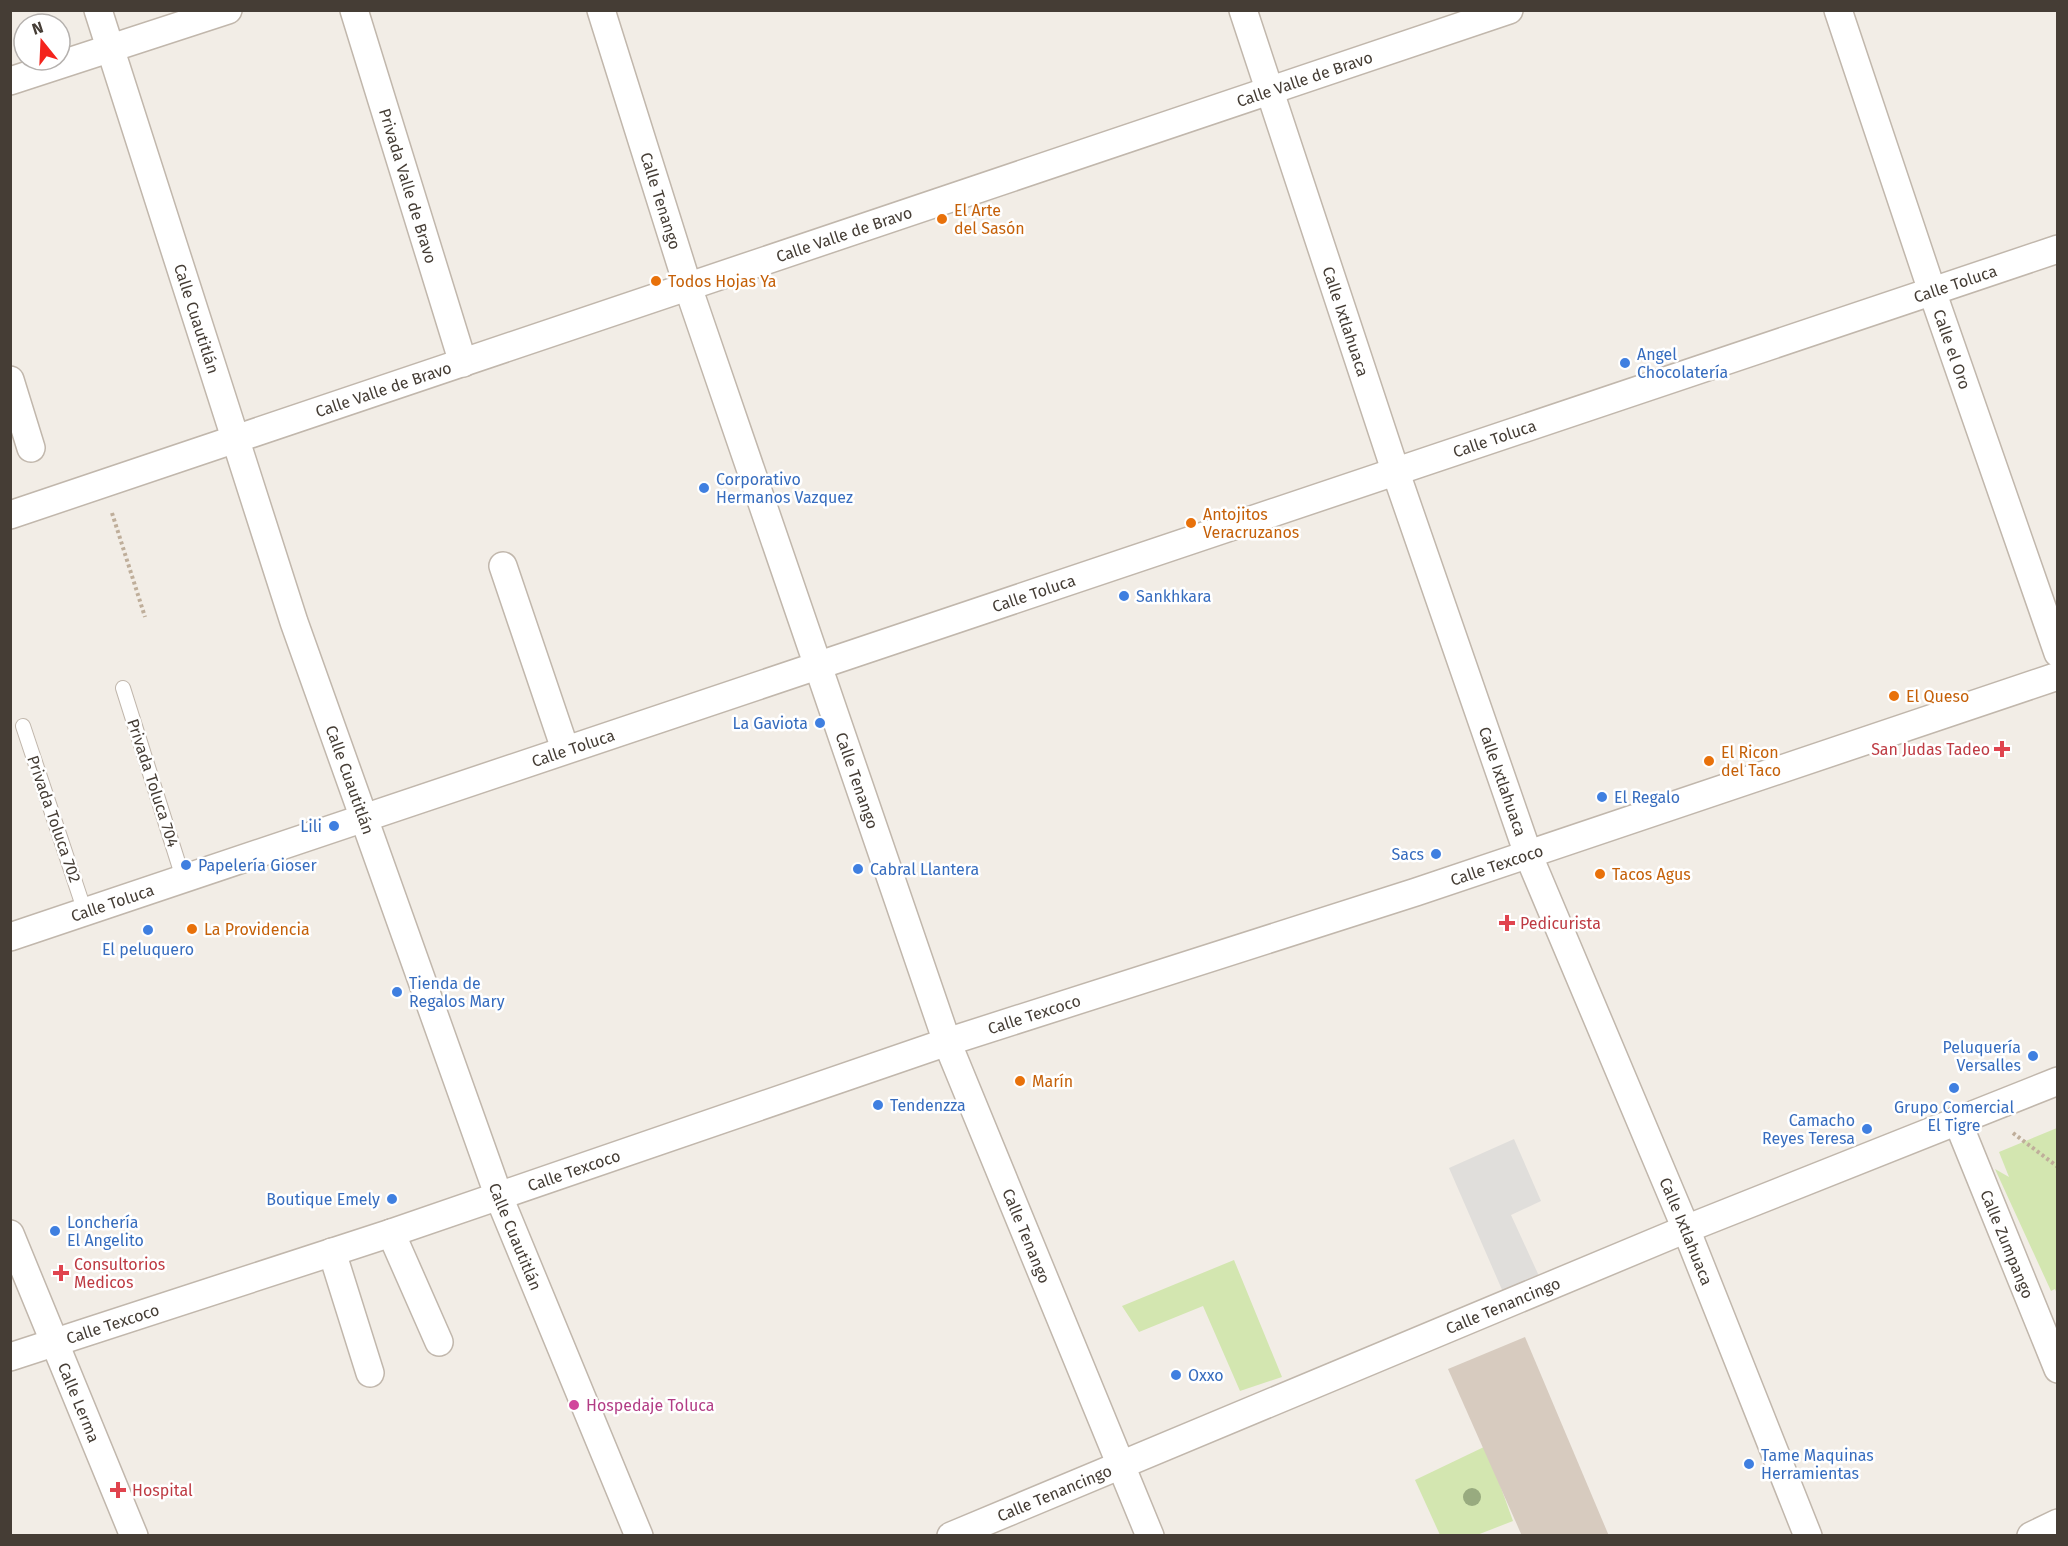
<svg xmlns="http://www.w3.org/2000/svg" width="2068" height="1546" font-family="'Fira Sans',sans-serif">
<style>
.green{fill:#d3e6b0}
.parking{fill:#e0dedb}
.building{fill:#d7cbbf}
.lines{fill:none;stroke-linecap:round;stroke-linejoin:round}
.lane-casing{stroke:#c1b7ac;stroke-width:16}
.street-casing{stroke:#c1b7ac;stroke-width:30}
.path{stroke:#bfae9a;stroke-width:4;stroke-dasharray:3 3;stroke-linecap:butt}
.lane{stroke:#fff;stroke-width:14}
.street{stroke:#fff;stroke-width:27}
.tree{fill:#98ab7f}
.food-dot{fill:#e8710a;stroke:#fff;stroke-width:2}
.shop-dot{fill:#3f7fe0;stroke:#fff;stroke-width:2}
.health-dot{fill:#e0444e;stroke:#fff;stroke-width:2}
.hotel-dot{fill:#d1479c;stroke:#fff;stroke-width:2}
.labels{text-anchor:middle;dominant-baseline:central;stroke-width:5;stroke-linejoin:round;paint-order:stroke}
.street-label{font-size:16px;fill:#453d35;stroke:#fff}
.food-label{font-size:16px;fill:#c56008;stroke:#fff;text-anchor:start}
.shop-label{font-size:16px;fill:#366cbe;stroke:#fff;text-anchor:start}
.health-label{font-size:16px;fill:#be3a42;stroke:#fff;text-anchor:start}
.hotel-label{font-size:16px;fill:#b23c85;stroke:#fff;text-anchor:start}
</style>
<rect width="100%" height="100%" fill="#f2ede6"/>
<g class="green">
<path d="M2057,1128v166l-2,-5 -4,2 -56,-122 14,8 -10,-25z"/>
<path d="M1234,1260l48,117 -42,14 -37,-85 -64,26 -17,-26z"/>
<path d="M1486,1446l27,75 -36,14h-37l-25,-55z"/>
</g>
<path class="parking" d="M1514,1139l27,62 -30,14 28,61 -36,16 -54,-124z"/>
<path class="building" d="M1525,1337l84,199h-87l-74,-167z"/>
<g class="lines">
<g class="lane-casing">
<g id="lane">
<path d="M123,688l60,190"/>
<path d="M23,726l62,186"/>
</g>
</g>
<g class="street-casing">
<g id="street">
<path id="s1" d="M98,10l196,612 205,575 140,339"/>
<path id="s2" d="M354,10l109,353"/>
<path id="s3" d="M601,10l87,277 259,755 203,494"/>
<path id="s4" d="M1243,10l153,463 132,381 158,375 122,307"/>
<path id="s5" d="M1838,10l94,281 126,362"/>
<path d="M10,81l218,-71"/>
<path d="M10,380l21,68"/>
<path id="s6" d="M10,515l1499,-505"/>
<path d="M503,566l62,183"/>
<path id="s7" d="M10,937l2048,-688"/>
<path id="s8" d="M1957,1120l101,249"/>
<path d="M391,1233l48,109"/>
<path id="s9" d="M10,1234l124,302"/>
<path d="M332,1252l38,121"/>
<path id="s10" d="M10,1357l381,-124 556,-191 469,-150 642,-216"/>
<path id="s11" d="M951,1536l735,-307 372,-148"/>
<path d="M2031,1536l27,-13"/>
</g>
</g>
<g class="path">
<path d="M112,513l33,104"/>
<path d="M2013,1133l45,34"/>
</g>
<use href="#lane" class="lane"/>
<use href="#street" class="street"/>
</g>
<circle class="tree" cx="1472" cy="1497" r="9"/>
<g class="food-dot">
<circle cx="942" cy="219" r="6"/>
<circle cx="656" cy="281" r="6"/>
<circle cx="1191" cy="523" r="6"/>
<circle cx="1894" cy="696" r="6"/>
<circle cx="1709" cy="761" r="6"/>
<circle cx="1600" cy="874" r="6"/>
<circle cx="192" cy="929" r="6"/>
<circle cx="1020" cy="1081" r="6"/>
</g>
<g class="shop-dot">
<circle cx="1625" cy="363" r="6"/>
<circle cx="704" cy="488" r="6"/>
<circle cx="1124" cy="596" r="6"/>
<circle cx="820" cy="723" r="6"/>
<circle cx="1602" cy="797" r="6"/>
<circle cx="334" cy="826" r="6"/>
<circle cx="1436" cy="854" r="6"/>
<circle cx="186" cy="865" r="6"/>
<circle cx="858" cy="869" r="6"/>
<circle cx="148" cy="930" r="6"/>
<circle cx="397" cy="992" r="6"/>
<circle cx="2033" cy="1056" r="6"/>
<circle cx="1954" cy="1088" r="6"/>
<circle cx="878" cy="1105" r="6"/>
<circle cx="1867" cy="1129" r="6"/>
<circle cx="392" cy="1199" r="6"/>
<circle cx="55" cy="1231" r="6"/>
<circle cx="1176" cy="1375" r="6"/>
<circle cx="1749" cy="1464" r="6"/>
</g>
<g class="health-dot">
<path d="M1999 740h6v6h6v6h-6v6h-6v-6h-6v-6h6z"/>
<path d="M1504 914h6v6h6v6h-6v6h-6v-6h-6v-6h6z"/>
<path d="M58 1264h6v6h6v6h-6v6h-6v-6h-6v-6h6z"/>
<path d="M115 1481h6v6h6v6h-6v6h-6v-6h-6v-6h6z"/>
</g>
<circle class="hotel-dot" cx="574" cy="1405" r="6"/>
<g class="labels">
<g class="street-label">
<text stroke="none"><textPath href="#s6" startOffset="1366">Calle Valle de Bravo</textPath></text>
<text stroke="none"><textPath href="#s2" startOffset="184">Privada Valle de Bravo</textPath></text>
<text stroke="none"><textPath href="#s3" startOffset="200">Calle Tenango</textPath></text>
<text stroke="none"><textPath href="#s6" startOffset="880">Calle Valle de Bravo</textPath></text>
<text stroke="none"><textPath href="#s7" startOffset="2052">Calle Toluca</textPath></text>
<text stroke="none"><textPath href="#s1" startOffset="324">Calle Cuautitlán</textPath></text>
<text stroke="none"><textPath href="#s4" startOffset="328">Calle Ixtlahuaca</textPath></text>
<text stroke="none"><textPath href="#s5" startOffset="358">Calle el Oro</textPath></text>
<text stroke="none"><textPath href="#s6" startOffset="394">Calle Valle de Bravo</textPath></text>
<text stroke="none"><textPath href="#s7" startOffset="1566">Calle Toluca</textPath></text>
<text stroke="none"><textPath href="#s7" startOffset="1080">Calle Toluca</textPath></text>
<text stroke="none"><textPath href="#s7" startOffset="594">Calle Toluca</textPath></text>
<text stroke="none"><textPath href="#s1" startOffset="810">Calle Cuautitlán</textPath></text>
<text stroke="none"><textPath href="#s3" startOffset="812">Calle Tenango</textPath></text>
<text stroke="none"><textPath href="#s4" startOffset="814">Calle Ixtlahuaca</textPath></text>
<text transform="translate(153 783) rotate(72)">Privada Toluca 704</text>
<text transform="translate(54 819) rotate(71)">Privada Toluca 702</text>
<text stroke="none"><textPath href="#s10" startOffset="1566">Calle Texcoco</textPath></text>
<text stroke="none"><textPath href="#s7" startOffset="108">Calle Toluca</textPath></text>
<text stroke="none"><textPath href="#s10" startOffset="1080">Calle Texcoco</textPath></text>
<text stroke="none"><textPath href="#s10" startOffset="594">Calle Texcoco</textPath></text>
<text stroke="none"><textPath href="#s4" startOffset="1300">Calle Ixtlahuaca</textPath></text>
<text stroke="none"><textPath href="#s3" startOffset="1298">Calle Tenango</textPath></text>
<text stroke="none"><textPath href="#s1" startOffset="1296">Calle Cuautitlán</textPath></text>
<text stroke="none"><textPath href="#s8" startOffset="134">Calle Zumpango</textPath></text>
<text stroke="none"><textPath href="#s11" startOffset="598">Calle Tenancingo</textPath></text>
<text stroke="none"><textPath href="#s10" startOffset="108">Calle Texcoco</textPath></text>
<text stroke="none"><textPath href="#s9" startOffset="182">Calle Lerma</textPath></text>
<text stroke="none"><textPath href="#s11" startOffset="112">Calle Tenancingo</textPath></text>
</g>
<g class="food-label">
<text x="954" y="210">El Arte<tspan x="954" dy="18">del Sasón</tspan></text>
<text x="668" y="281">Todos Hojas Ya</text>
<text x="1203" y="514">Antojitos<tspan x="1203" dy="18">Veracruzanos</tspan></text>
<text x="1906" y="696">El Queso</text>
<text x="1721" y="752">El Ricon<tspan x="1721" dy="18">del Taco</tspan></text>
<text x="1612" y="874">Tacos Agus</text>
<text x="204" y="929">La Providencia</text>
<text x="1032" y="1081">Marín</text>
</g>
<g class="shop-label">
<text x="1637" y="354">Angel<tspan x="1637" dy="18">Chocolatería</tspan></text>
<text x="716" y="479">Corporativo<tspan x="716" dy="18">Hermanos Vazquez</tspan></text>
<text x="1136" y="596">Sankhkara</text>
<text x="808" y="723" text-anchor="end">La Gaviota</text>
<text x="1614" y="797">El Regalo</text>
<text x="322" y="826" text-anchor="end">Lili</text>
<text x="1424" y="854" text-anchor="end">Sacs</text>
<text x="198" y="865">Papelería Gioser</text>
<text x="870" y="869">Cabral Llantera</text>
<text x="148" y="949" text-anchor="middle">El peluquero</text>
<text x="409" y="983">Tienda de<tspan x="409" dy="18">Regalos Mary</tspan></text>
<text x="2021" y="1047" text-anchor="end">Peluquería<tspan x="2021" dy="18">Versalles</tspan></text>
<text x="890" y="1105">Tendenzza</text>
<text x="1954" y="1107" text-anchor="middle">Grupo Comercial<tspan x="1954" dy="18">El Tigre</tspan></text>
<text x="1855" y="1120" text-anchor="end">Camacho<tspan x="1855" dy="18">Reyes Teresa</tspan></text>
<text x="380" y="1199" text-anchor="end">Boutique Emely</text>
<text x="67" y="1222">Lonchería<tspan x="67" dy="18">El Angelito</tspan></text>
<text x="1188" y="1375">Oxxo</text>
<text x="1761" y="1455">Tame Maquinas<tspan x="1761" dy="18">Herramientas</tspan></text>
</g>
<g class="health-label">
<text x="1990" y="749" text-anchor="end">San Judas Tadeo</text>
<text x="1520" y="923">Pedicurista</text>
<text x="74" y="1264">Consultorios<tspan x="74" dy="18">Medicos</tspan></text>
<text x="132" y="1490">Hospital</text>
</g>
<g class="hotel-label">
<text x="586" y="1405">Hospedaje Toluca</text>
</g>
</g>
<rect width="2068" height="1546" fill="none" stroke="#453d35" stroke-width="24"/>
<g transform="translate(42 42) rotate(342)"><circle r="28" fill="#ffffff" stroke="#b5b1ae" stroke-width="1.5"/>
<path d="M0-4.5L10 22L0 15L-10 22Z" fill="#f4241c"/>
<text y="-9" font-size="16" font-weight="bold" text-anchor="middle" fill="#453d35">N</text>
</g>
</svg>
